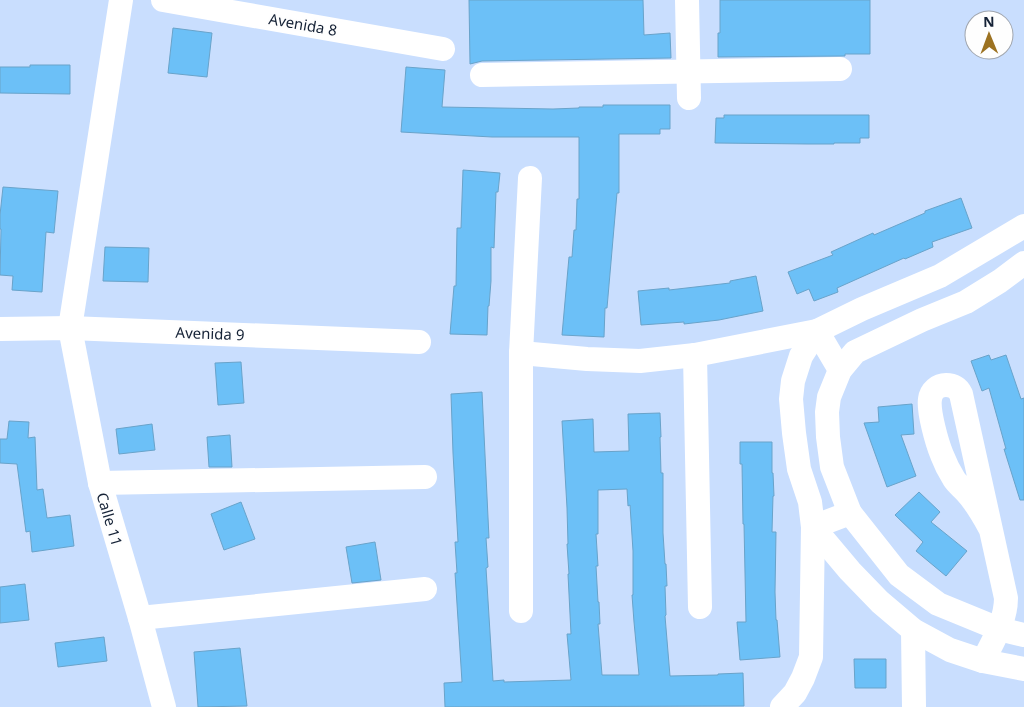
<svg xmlns="http://www.w3.org/2000/svg" width="1024" height="707" font-family="'Noto Sans',sans-serif">
<style>
.building{fill:#6cc0f7;stroke:#69a3ca;fill-rule:evenodd}
.lines{fill:none;stroke-linecap:round;stroke-linejoin:round}
.minor{stroke:#fff;stroke-width:24}
.labels{text-anchor:middle;dominant-baseline:central;stroke-width:4.5;stroke-linejoin:round;paint-order:stroke}
.street-label{font-size:15px;fill:#152236;stroke:#fefefe}
</style>
<rect width="100%" height="100%" fill="#c9defe"/>
<g class="building">
<path d="M469,0h174l1,35 26,-2 1,25 -189,3 -12,3z"/>
<path d="M720,0h150v54h-25v2l-127,1v-24h2z"/>
<path d="M173,28l39,5 -5,44 -39,-4z"/>
<path d="M30,65h40v29l-70,-1v-26h30z"/>
<path d="M406,67l39,3 -3,37 111,2 26,-1v-1h24v-2h67v24h-10v5h-41v59h-2l-10,115h-2l-1,29 -42,-2 7,-78h3l2,-27h2l1,-31h2v-62h-87l-91,-5z"/>
<path d="M724,115h145v23h-9v5h-26v1h-26l-93,-1 1,-25h8z"/>
<path d="M463,170l37,3 -2,19h-2l-2,56 -3,-1v34l-2,25h-1l-1,29 -37,-1 4,-48h2l1,-58h4z"/>
<path d="M3,187l55,4 -4,42 -8,-1 -4,60 -30,-2 1,-14 -13,-1 1,-46h-1v-14z"/>
<path d="M961,198l11,30 -40,14 1,5 -28,12 -1,-1 -67,30 1,4 -24,9 -5,-12 -12,5 -9,-22 45,-17 -2,-3 42,-19 1,2 51,-22v-2z"/>
<path d="M105,247l44,1 -1,34 -45,-1z"/>
<path d="M756,276l7,35 -44,9 -35,4v-2l-43,3 -3,-34 31,-3v2l61,-7v-2z"/>
<path d="M989,355l2,5 15,-5 15,44 3,-1v102h-4l-16,-51h2l-17,-61 -7,3 -11,-30z"/>
<path d="M241,362l3,41 -26,2 -3,-42z"/>
<path d="M482,392l7,146h-3l2,29 -2,1 7,113 11,-1v2l67,-2 -4,-46h4l-3,-60h1l-2,-30h1l-1,-36 -5,-87 31,-2 1,33 35,-1 -1,-37 32,-1 1,24h-1l1,36h2v60l2,31h1l1,22h-2l1,29 -1,1 5,60 48,-1v-1l25,-1 1,33 -299,1 -1,-24 18,-1 -7,-109h2l-2,-31h3l-5,-89 -2,-59zM627,489l1,17 2,-1 3,46v44h-1l2,27 5,53h-37l-4,-51h2l-1,-22h-1l-2,-36h2l-2,-32h2v-44z"/>
<path d="M912,404l2,30 -13,1 15,41 -29,11 -23,-64 15,-1 -1,-15z"/>
<path d="M9,421l20,1 -1,16 7,-1 2,53 6,-1 4,29 23,-3 4,31 -42,6 -2,-21 -4,1 -9,-68 -17,-1v-24h7z"/>
<path d="M152,424l3,26 -36,4 -3,-25z"/>
<path d="M230,435l2,32h-23l-2,-30z"/>
<path d="M740,442h32v31h1l1,23h-1l-1,36h4l-1,60 1,28h1l3,37 -40,3 -3,-38h9l-2,-98h-1l-1,-60h-2z"/>
<path d="M919,492l21,20 -9,10 36,29 -21,25 -30,-25 7,-9 -28,-27z"/>
<path d="M241,502l14,37 -31,11 -13,-36z"/>
<path d="M375,542l6,38 -29,3 -6,-36z"/>
<path d="M25,584l4,36 -29,3v-36z"/>
<path d="M104,637l3,24 -49,6 -3,-24z"/>
<path d="M240,648l7,58 -49,1 -4,-55z"/>
<path d="M854,659h32v29h-31z"/>
</g>
<g class="lines">
<g class="minor">
<path d="M121,0l-51,328 30,155 40,135 24,89"/>
<path d="M163,0l280,49"/>
<path d="M687,0l2,98"/>
<path d="M482,75l358,-6"/>
<path d="M1024,226l-84,50 -78,33 -45,22 -16,25 -8,25 -2,18 3,34 5,36 11,33 3,25 37,44 30,31 33,28 37,20 33,11 41,8"/>
<path d="M1024,263l-24,18 -34,21 -44,18 -67,32 -15,18 -11,27 -2,15 1,25 4,30 18,46 49,62 39,29 61,25 25,6"/>
<path d="M0,329l70,-1 349,14"/>
<path d="M521,353l66,6 53,2 55,-6 122,-24 23,39"/>
<path d="M695,355l5,252"/>
<path d="M100,483l325,-6"/>
<path d="M521,611v-258l9,-175"/>
<path d="M140,618l285,-29"/>
<path d="M913,630l1,77"/>
<path d="M983,661c10,-20 23,-40 23,-63l-45,-204c-3,-6 -8,-9 -15,-9 -8,0 -15,6 -16,14 -2,12 7,44 12,56 3,8 7,16 12,24 3,5 9,9 13,14 9,10 16,22 23,35"/>
<path d="M782,707l13,-14 8,-15 8,-21 2,-130 37,-14"/>
</g>
</g>
<g class="labels">
<g class="street-label">
<text transform="translate(303 24) rotate(10)">Avenida 8</text>
<text transform="translate(210 333) rotate(2)">Avenida 9</text>
<text transform="translate(110 519) rotate(73)">Calle 11</text>
</g>
</g>
<g transform="translate(989 35) rotate(359)"><circle r="24" fill="#fefefe" stroke="#a1a6ae"/>
<path d="M0-4L9 19L0 12L-9 19Z" fill="#9c7221"/>
<text y="-8" font-size="14" font-weight="bold" text-anchor="middle" fill="#152236">N</text>
</g>
</svg>
